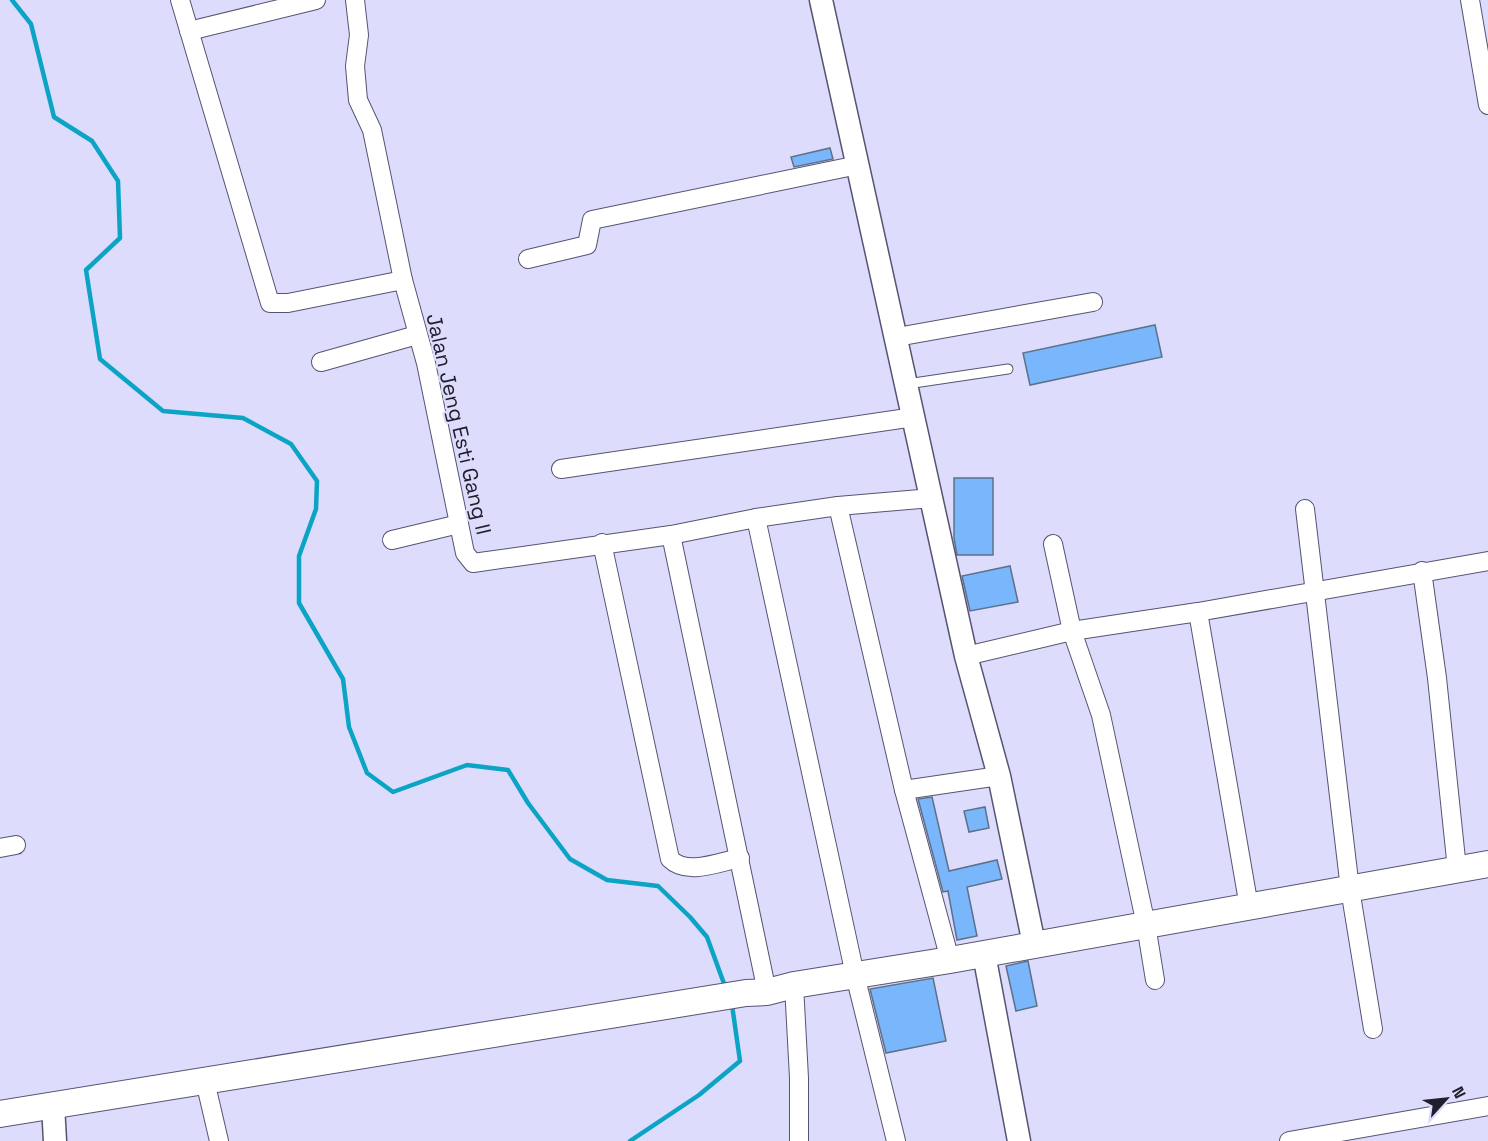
<svg xmlns="http://www.w3.org/2000/svg" width="1488" height="1141" font-family="'Space Grotesk',sans-serif">
<style>
.lines{fill:none;stroke-linecap:round;stroke-linejoin:round}
.stream{stroke:#0ba4c5;stroke-width:4.5}
.building{fill:#7ab6fb;stroke:#5d7189;stroke-width:1.5}
.service-casing{stroke:#565470;stroke-width:11}
.minor-casing{stroke:#565470;stroke-width:20}
.tertiary-casing{stroke:#565470;stroke-width:25}
.secondary-casing{stroke:#565470;stroke-width:28}
.service{stroke:#fff;stroke-width:9}
.minor{stroke:#fff;stroke-width:18}
.tertiary{stroke:#fff;stroke-width:22}
.secondary{stroke:#fff;stroke-width:26}
.labels{text-anchor:middle;dominant-baseline:central;stroke-width:4.5;stroke-linejoin:round;paint-order:stroke}
.street-label{font-size:21px;fill:#1f1e2a;stroke:#dddcfd}
</style>
<rect width="100%" height="100%" fill="#dddcfd"/>
<g class="lines">
<g class="stream">
<path d="M12,0l19,24 23,93 38,24 26,40 2,57 -34,32 14,89 63,52 80,7 48,26 26,37 -1,28 -17,47v47l44,76 6,48 18,46 26,19 74,-27 41,5 20,33 42,56 37,21 51,6 32,31 17,20 19,52"/>
<path d="M630,1141l69,-46 41,-34 -8,-56"/>
</g>
</g>
<g class="building">
<path d="M830,148l3,11 -39,8 -3,-10z"/>
<path d="M1155,325l7,32 -132,28 -7,-32z"/>
<path d="M954,478h39v77h-36l-3,-17z"/>
<path d="M1010,566l8,36 -48,9 -8,-35z"/>
<path d="M932,797l17,74 48,-11 5,19 -35,8 10,49 -20,4 -9,-49 -5,1 -25,-93z"/>
<path d="M985,807l4,21 -20,4 -5,-21z"/>
<path d="M1028,961l9,45 -21,5 -10,-45z"/>
<path d="M933,978l13,63 -60,12 -16,-64z"/>
</g>
<g class="lines">
<g class="service-casing">
<path id="service" d="M907,384l101,-15"/>
</g>
<g class="minor-casing">
<g id="minor">
<path d="M180,0l90,303h18l115,-23 23,83 39,190 8,10 198,-28 85,-17 82,-12 94,-8"/>
<path d="M355,0l4,35 -4,31 3,34 14,30 31,150"/>
<path d="M1470,0l18,105"/>
<path d="M189,31l127,-31"/>
<path d="M528,259l59,-14 5,-25 266,-55"/>
<path d="M897,337l196,-35"/>
<path d="M321,362l96,-27"/>
<path d="M561,469l353,-52"/>
<path d="M838,506l66,284 46,170"/>
<path d="M1305,509l45,380 23,140"/>
<path d="M756,518l99,457 41,166"/>
<path d="M671,535l96,457"/>
<path d="M392,540l67,-16"/>
<path d="M602,543l68,316c17,17 49,3 70,-1"/>
<path d="M1053,544l19,87 29,84 45,210 9,55"/>
<path d="M1422,571l15,107 20,191"/>
<path d="M1198,612l51,295"/>
<path d="M966,656l106,-25 126,-19 290,-51"/>
<path d="M904,790l95,-14"/>
<path d="M0,848l16,-3"/>
<path d="M794,985l5,93v63"/>
<path d="M205,1081l14,60"/>
<path d="M1289,1141l199,-35"/>
</g>
</g>
<g class="tertiary-casing">
<g id="tertiary">
<path d="M821,0l145,656 33,120 35,168"/>
<path d="M984,954l35,187"/>
<path d="M53,1105l2,36"/>
</g>
</g>
<g class="secondary-casing">
<path id="secondary" d="M0,1114l746,-121 21,-1 27,-7 156,-25 538,-96"/>
</g>
<use href="#service" class="service"/>
<use href="#minor" class="minor"/>
<use href="#tertiary" class="tertiary"/>
<use href="#secondary" class="secondary"/>
</g>
<g class="labels">
<g class="street-label">
<text transform="translate(459 424) rotate(77)">Jalan Jeng Esti Gang II</text>
</g>
</g>
<g transform="translate(1446 1099) rotate(63)" stroke="#dddcfd" stroke-width="4.5" paint-order="stroke">
<path d="M0-4.5L10 22L0 15L-10 22Z" fill="#1f1e2a"/>
<text y="-9" font-size="16" font-weight="bold" text-anchor="middle" fill="#1f1e2a">N</text>
</g>
</svg>
